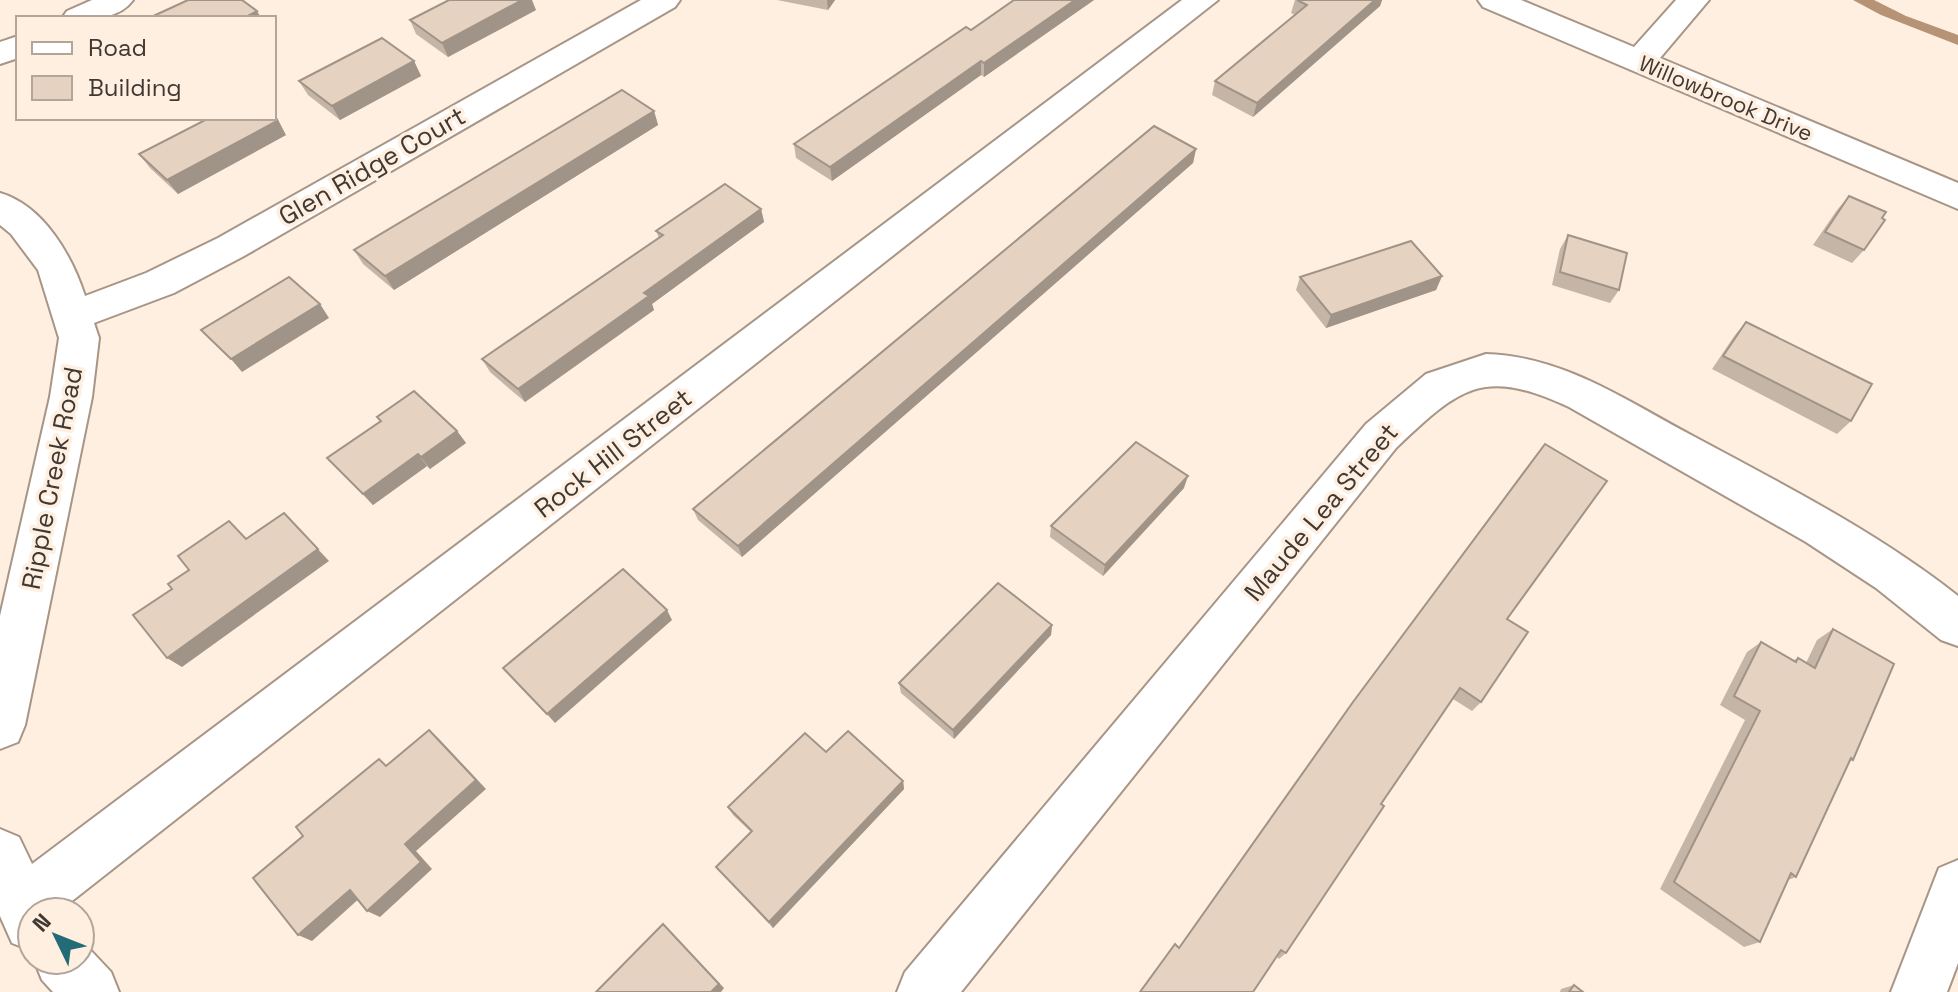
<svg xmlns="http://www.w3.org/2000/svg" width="1958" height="992" font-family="'Space Grotesk',sans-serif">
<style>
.water{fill:#b69374}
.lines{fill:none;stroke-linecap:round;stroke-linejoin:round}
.minor-casing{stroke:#a79586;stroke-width:4}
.minor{fill:#fff;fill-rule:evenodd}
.wall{fill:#c5b5a6}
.shaded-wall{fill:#a09387}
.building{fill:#e5d2c1;stroke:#a09387;stroke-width:2}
.labels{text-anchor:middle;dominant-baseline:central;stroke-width:7;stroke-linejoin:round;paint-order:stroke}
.far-street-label{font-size:22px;fill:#403832;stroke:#feefe1}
.street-label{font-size:26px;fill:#403832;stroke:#feefe1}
</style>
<rect width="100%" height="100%" fill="#feefe1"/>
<path class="water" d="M1853,0h21l32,16 52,19v10l-77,-30z"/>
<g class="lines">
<g class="minor-casing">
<g id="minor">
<path d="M92,0h41c-16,22 -47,18 -71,18l5,-7z"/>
<path d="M641,0h39l-5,7 -431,249 -70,37 -80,30 5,15 -7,59 -67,328 -7,17 -18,7v-133l50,-219 9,-59 -21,-68 -27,-36 -11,-9v-32c44,13 72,63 85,103l61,-23 72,-35z"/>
<path d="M1182,0h36l-1160,912h-26v39l-20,-8 -12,-27v-87l19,8 13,27z"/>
<path d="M1478,0h43l113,47 42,-47h33l-49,58 298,125v26l-475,-202z"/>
<path d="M18,36v22l-18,6v-22z"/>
<path d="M1486,354c77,2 141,47 207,82 91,49 184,96 265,160v50l-17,-6 -65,-52 -70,-46 -237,-135c-86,-40 -109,-20 -173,41l-435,544h-64l8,-20 461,-548 60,-50z"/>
<path d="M1958,860v103l-11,29h-56l48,-124z"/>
<path d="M80,939l31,33 8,20h-66l-11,-12 -8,-20h46z"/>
</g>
</g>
<use href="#minor" class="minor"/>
</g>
<g class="wall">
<path d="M777,0h58l-7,10z"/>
<path d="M1014,0h80l-110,77 -3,-2 -149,106 -36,-23 -2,-14 177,-114z"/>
<path d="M1295,0h87l-2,6 -127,111 -41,-22 3,-14 80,-66 -4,-2z"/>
<path d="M536,10l-88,47 -32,-23 -6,-14z"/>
<path d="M414,61l7,15 -81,44 -32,-25 -9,-14z"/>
<path d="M654,111l4,14 -264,165 -31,-26 -9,-14z"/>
<path d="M286,135l-108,59 -28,-26 -11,-14z"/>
<path d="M1196,149l-3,14 -451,394 -44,-37 -5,-11z"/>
<path d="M1849,196l15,54 -12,13 -39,-18 24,-35z"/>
<path d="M761,209l3,13 -112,82 2,6 -129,92 -35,-30 -8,-13 177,-121 -3,-7z"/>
<path d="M1568,235l51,55 -9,13 -58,-18 8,-36z"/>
<path d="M1442,276l-6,14 -110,38 -30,-38 4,-13z"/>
<path d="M1746,322l105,99 -14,13 -125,-65 23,-34z"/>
<path d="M377,417l80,14 9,12 -36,26 -3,-3 -54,39 -46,-47 53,-36z"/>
<path d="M1184,488l-81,88 -53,-39 1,-11z"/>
<path d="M1507,619l-26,83 -9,9 -19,-12 -72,105 -95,149 -7,6 -2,-2 -98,-9z"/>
<path d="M1052,625l-1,10 -97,104 -53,-46 -2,-10z"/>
<path d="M1833,629l20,131 -4,2 -53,115 -8,3 -28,62 -16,5 -84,-58 85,-169 -25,-15 27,-53 14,-10 33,18 4,-2 8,5 11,-23z"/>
<path d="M826,752l77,29 1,8 -131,139 -57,-61 35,-35 -18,-17 -5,-8z"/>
<path d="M1574,985l9,7h-23l1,-3z"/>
</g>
<g class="shaded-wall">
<path d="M522,0h10l4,10 -88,47 -6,-14z"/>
<path d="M827,0h8l-7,10z"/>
<path d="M1075,0h19l-110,77v-14z"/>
<path d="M1375,0h7l-2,6 -127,111 4,-14z"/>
<path d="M257,11l4,7h-17z"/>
<path d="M414,61l7,15 -81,44 -8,-14z"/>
<path d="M981,61v14l-149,106 -2,-14z"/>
<path d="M654,111l4,14 -264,165 -9,-14z"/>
<path d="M274,112l12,23 -108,59 -11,-14 107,-66z"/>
<path d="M1196,149l-3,14 -451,394 -4,-11z"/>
<path d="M761,209l3,13 -112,82 2,6 -129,92 -7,-13 126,-96z"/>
<path d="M1442,276l-6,14 -110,38 5,-13z"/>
<path d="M320,304l9,14 -87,54 -11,-13z"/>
<path d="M457,431l9,12 -36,26 -9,-12z"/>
<path d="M418,454l9,12 -54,39 -10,-11z"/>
<path d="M1188,476l-4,12 -81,88 2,-11z"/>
<path d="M284,513l45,48 -147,106 -15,-9z"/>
<path d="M667,610l5,10 -117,103 -8,-9z"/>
<path d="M1052,625l-1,10 -97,104 -1,-9z"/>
<path d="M429,730l10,9 47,50 -70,62 16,18 -52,48 -13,-6 38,-67z"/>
<path d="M903,781l1,8 -131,139 -4,-6z"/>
<path d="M350,890l12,6 -50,45 -14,-6z"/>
<path d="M663,924l61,64 -3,4h-10z"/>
</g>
<g class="building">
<path d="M188,0h54l15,11 -13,7h-95z"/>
<path d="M449,0h73l-80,43 -32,-23z"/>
<path d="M1014,0h61l-91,63 -3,-2 -151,106 -36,-23 172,-117 5,3z"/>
<path d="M1297,0h78l-118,103 -42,-22 92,-76z"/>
<path d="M382,38l32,23 -82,45 -33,-25z"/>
<path d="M622,90l32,21 -269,165 -31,-26z"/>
<path d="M274,114l3,7 -110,59 -28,-26 70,-36h65z"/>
<path d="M1154,126l42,23 -458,397 -45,-37z"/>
<path d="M725,184l36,25 -117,84 5,3 -131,93 -36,-30 181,-124 -7,-4z"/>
<path d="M1849,196l37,16 -4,6 3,2 -21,30 -39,-18z"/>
<path d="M1568,235l59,18 -8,37 -59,-18z"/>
<path d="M1411,241l31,35 -111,39 -31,-38z"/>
<path d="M289,277l31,27 -89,55 -30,-29z"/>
<path d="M1746,322l126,62 -21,37 -128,-65z"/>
<path d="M414,391l43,40 -36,26 -3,-3 -55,40 -36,-36 54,-37 -4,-4z"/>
<path d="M1136,442l52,34 -83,89 -54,-39z"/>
<path d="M1545,444l62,37 -100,138 21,13 -47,70 -21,-14 -79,116 3,2 -98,147 -5,-3 -28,42h-113l35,-48 4,4 174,-246z"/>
<path d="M284,513l34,36 -151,109 -34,-43 39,-26 -4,-5 21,-14 -11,-14 51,-35 17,18z"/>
<path d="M623,569l44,41 -120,104 -44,-46z"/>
<path d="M998,583l54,42 -99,105 -54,-47z"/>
<path d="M1833,629l61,35 -41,96 -2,-2 -55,119 -5,-4 -31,69 -86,-60 86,-171 -26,-15 27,-54 35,20 2,-4 17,10z"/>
<path d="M429,730l47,50 -71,64 16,18 -54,49 -17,-21 -52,45 -45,-57 50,-42 -7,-9 83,-68 7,7z"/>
<path d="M848,731l55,50 -134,141 -53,-55 36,-36 -24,-24 77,-74 21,19z"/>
<path d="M663,924l56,60 -8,8h-115z"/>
<path d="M1574,985l9,7h-14z"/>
</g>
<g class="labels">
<g class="far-street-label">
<text transform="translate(1726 98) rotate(23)">Willowbrook Drive</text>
</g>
<g class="street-label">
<text transform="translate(372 166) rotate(-30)">Glen Ridge Court</text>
<text transform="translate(613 453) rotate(-38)">Rock Hill Street</text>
<text transform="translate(52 478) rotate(-79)">Ripple Creek Road</text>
<text transform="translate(1321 512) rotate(-50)">Maude Lea Street</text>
</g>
</g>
<rect x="16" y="16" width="260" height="104" fill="#feefe1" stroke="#b2a69b" stroke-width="2"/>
<rect x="32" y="42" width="40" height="12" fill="#ffffff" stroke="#b2a69b" stroke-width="2"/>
<text x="88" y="56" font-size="24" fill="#403832">Road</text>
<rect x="32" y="76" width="40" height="24" fill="#e5d2c1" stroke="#b2a69b" stroke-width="2"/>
<text x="88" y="96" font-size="24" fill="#403832">Building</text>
<g transform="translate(56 936) rotate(313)"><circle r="38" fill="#feefe1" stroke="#b2a69b" stroke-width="2"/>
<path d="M0-6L14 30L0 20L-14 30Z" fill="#246b78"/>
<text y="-12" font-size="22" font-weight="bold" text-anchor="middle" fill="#403832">N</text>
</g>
</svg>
